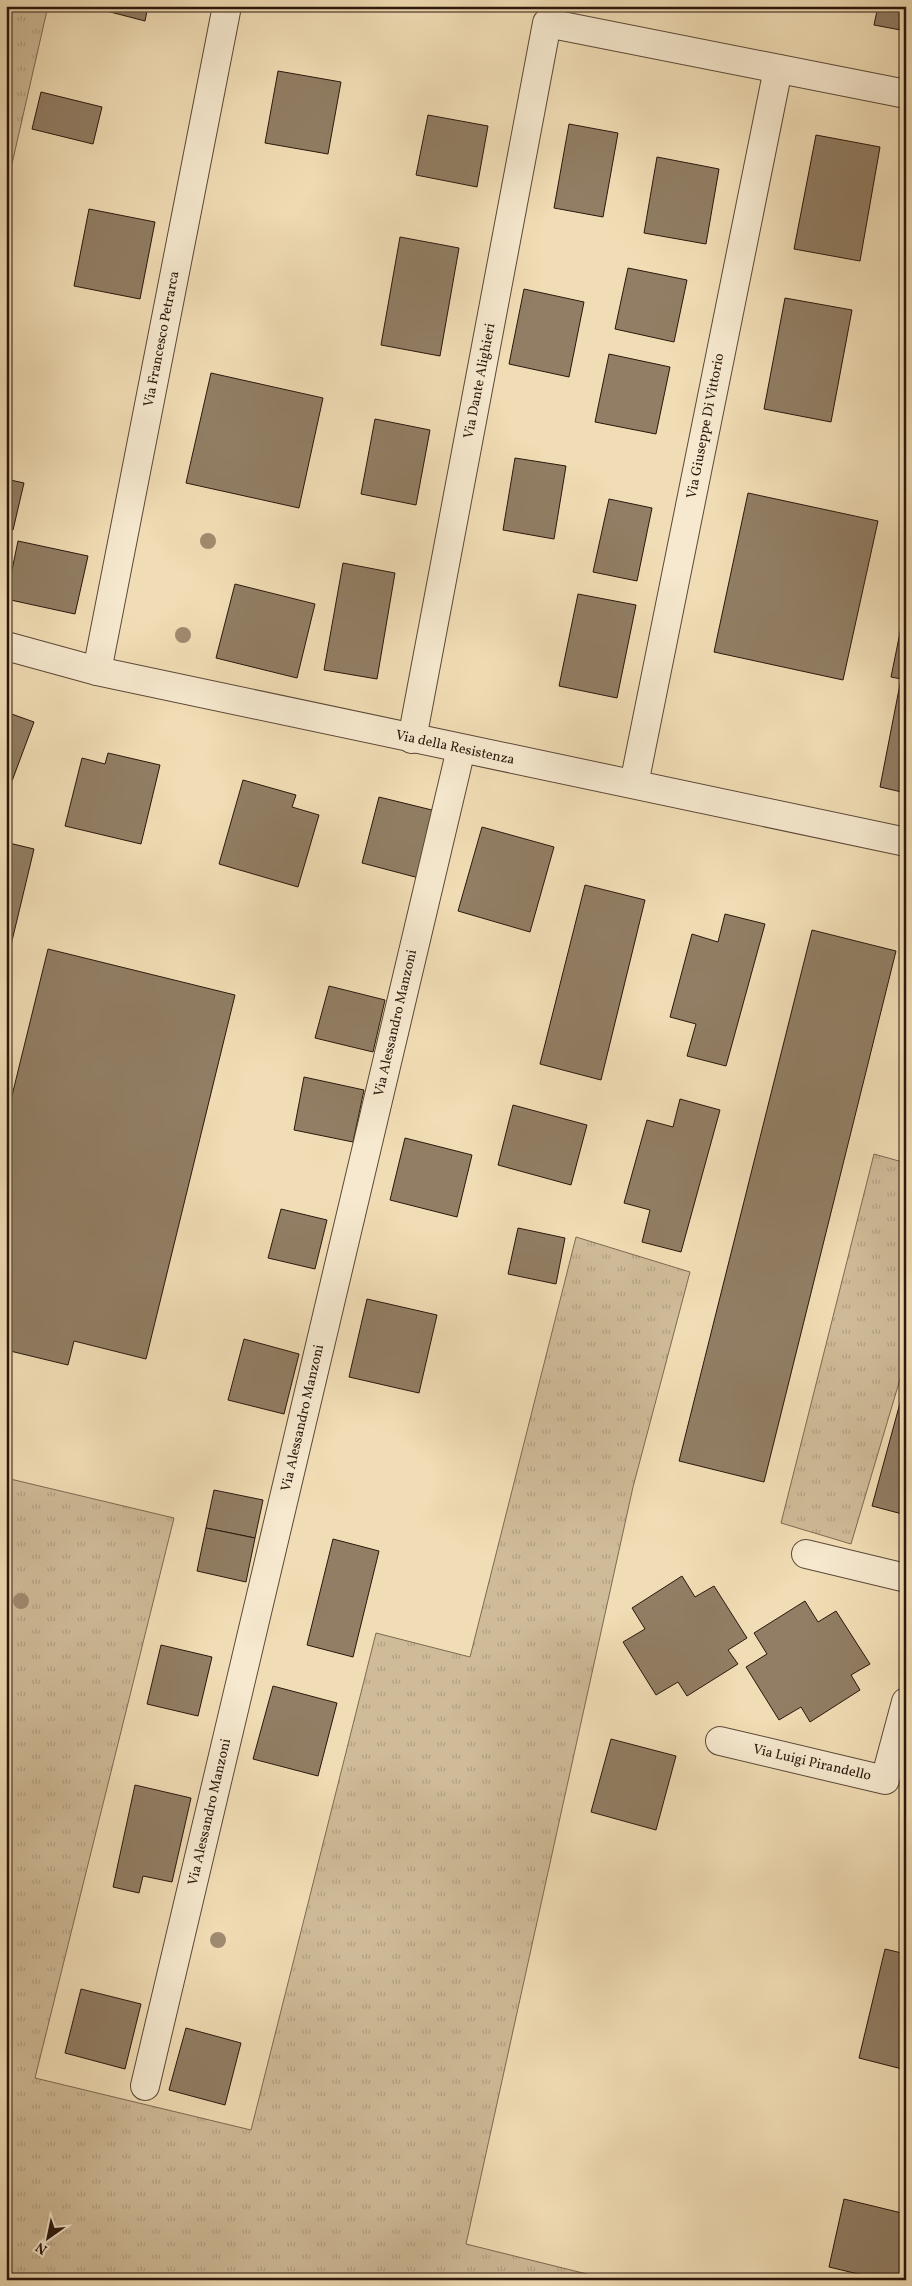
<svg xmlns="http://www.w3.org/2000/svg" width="912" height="2286" font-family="Vollkorn,serif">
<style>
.grass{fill:url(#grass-tufts);stroke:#7c6952}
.building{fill:#917e64;stroke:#2a170c}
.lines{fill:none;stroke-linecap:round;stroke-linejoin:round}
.street-casing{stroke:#5c4836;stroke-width:30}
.street{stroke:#f6e9cf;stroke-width:28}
.tree{fill:#9f8b6f}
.labels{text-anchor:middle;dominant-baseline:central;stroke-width:4.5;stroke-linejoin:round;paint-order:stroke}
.street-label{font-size:14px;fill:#2a170c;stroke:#f6e9cf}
</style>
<defs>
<pattern id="grass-tufts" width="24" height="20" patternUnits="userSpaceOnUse" patternTransform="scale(1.25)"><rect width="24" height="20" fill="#cfbb98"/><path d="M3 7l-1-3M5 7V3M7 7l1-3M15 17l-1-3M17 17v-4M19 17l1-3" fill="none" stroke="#b2a082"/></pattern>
</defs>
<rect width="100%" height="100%" fill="#f1ddb5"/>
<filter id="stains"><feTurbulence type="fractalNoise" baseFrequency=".004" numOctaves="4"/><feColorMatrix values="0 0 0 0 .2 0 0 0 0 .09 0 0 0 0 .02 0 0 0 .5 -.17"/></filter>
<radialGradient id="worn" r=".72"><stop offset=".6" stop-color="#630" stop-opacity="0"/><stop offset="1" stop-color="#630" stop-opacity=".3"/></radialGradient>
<g class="grass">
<path d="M6,6h42l-42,184z"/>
<path d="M874,1154l32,9v196l-55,185 -70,-21z"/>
<path d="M576,1237l114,35 -57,215 -167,757 145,36h-605v-802l168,40 -139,560 216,52 125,-497 94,24z"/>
</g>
<g class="building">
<path d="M96,6h52l-3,15 -50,-13z"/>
<path d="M878,6h28v25l-32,-6z"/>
<path d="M278,71l63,11 -13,72 -63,-11z"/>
<path d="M41,92l61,15 -9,37 -61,-15z"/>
<path d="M428,115l60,11 -11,61 -61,-12z"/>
<path d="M569,124l49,9 -15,84 -49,-9z"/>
<path d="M816,135l64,12 -20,114 -66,-12z"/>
<path d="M657,157l62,12 -13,75 -62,-11z"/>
<path d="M89,209l66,13 -15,77 -66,-13z"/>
<path d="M400,237l59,11 -19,108 -59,-11z"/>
<path d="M628,268l59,12 -13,62 -59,-13z"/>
<path d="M524,289l60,13 -15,75 -60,-13z"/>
<path d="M785,298l67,12 -21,112 -67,-13z"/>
<path d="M609,354l61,13 -14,67 -61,-12z"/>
<path d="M211,373l112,25 -24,110 -113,-25z"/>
<path d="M375,419l55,11 -14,75 -55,-11z"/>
<path d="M515,458l51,8 -12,73 -51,-9z"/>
<path d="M6,479l18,4 -11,47 -7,-2z"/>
<path d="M748,493l130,28 -35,159 -129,-28z"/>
<path d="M609,499l43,9 -15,73 -44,-9z"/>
<path d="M18,541l70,15 -13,58 -69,-15z"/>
<path d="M343,563l52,10 -18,106 -53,-9z"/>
<path d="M235,584l80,20 -18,74 -81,-20z"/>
<path d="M578,594l58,11 -19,93 -58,-12z"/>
<path d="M906,603v77l-15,-3z"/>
<path d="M901,679l5,1v113l-26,-6z"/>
<path d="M6,712l28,10 -22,59 -6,-2z"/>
<path d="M108,753l52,12 -19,79 -76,-18 17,-68 23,6z"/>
<path d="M243,780l53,15 -4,12 27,8 -21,72 -79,-23z"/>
<path d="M379,797l57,14 -17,67 -57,-15z"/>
<path d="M482,827l72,20 -24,85 -72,-21z"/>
<path d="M9,843l25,6 -23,96 -5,-1v-89z"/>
<path d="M585,885l60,15 -44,180 -61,-16z"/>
<path d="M725,914l40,10 -39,142 -39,-10 9,-32 -26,-7 22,-83 26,8z"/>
<path d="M812,930l84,21 -132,531 -85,-21z"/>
<path d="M48,949l187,46 -89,364 -72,-18 -6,24 -62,-15 2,-25 -2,-1v-204z"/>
<path d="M329,986l56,14 -12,52 -58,-14z"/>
<path d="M304,1077l60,13 -11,52 -59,-12z"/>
<path d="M680,1099l40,11 -39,142 -39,-10 8,-32 -26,-7 23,-83 26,7z"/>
<path d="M513,1105l74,20 -16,60 -73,-20z"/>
<path d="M405,1138l67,17 -15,62 -67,-17z"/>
<path d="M281,1209l46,11 -12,49 -47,-11z"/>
<path d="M518,1228l47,10 -9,46 -48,-10z"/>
<path d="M367,1299l70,16 -18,78 -70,-16z"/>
<path d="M244,1339l55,15 -15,60 -56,-14z"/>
<path d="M906,1381v134l-34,-9z"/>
<path d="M214,1490l49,10 -8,38 -49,-10z"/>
<path d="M206,1528l49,10 -9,44 -49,-11z"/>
<path d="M333,1539l46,12 -26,106 -46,-12z"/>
<path d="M682,1576l13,21 19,-11 33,52 -19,12 10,14 -51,32 -9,-14 -22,13 -33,-53 22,-13 -13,-21z"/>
<path d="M805,1601l13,21 18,-11 34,53 -19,11 9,15 -50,32 -9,-15 -22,13 -33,-53 21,-13 -13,-21z"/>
<path d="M161,1645l51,12 -14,59 -51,-12z"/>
<path d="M273,1686l64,17 -19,73 -65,-17z"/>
<path d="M611,1739l65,17 -20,74 -65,-18z"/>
<path d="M135,1785l56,13 -19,84 -29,-6 -4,17 -26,-6z"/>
<path d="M885,1949l21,5v116l-47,-12z"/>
<path d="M81,1989l60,15 -16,65 -60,-16z"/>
<path d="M186,2028l55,15 -16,62 -56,-15z"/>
<path d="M844,2199l62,15v66h-23l-54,-13z"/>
</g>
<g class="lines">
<g class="street-casing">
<g id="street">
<path d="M6,646l91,25 809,171"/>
<path d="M97,671l130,-665"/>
<path d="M412,739l135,-716 359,71"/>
<path d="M634,784l144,-715"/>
<path d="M806,1554l100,24"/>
<path d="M720,1741l165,39 21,-78"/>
<path d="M145,2086l316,-1337"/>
</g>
</g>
<use href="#street" class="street"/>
</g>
<g class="tree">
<circle cx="208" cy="541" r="8"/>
<circle cx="183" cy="635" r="8"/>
<circle cx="21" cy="1601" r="8"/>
<circle cx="218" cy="1940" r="8"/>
</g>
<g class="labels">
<g class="street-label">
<text transform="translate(162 339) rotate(-79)">Via Francesco Petrarca</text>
<text transform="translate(480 381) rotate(-79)">Via Dante Alighieri</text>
<text transform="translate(706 426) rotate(-79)">Via Giuseppe Di Vittorio</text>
<text transform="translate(455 748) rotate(12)">Via della Resistenza</text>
<text transform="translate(396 1023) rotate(-77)">Via Alessandro Manzoni</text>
<text transform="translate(303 1418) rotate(-77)">Via Alessandro Manzoni</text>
<text transform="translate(812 1763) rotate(13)">Via Luigi Pirandello</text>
<text transform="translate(210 1812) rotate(-77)">Via Alessandro Manzoni</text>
</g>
</g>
<rect width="912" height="2286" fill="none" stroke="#f1ddb5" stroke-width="25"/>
<rect x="8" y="8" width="897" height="2271" fill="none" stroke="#2a170c" stroke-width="2.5"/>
<rect x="12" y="12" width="887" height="2261" fill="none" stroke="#2a170c"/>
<g transform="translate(48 2238) rotate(213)" stroke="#f6e9cf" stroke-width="4" paint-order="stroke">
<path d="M0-4L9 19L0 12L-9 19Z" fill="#2a170c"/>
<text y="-8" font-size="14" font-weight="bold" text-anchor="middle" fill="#2a170c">N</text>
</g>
<rect width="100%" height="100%" filter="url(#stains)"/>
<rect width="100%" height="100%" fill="url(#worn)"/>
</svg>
